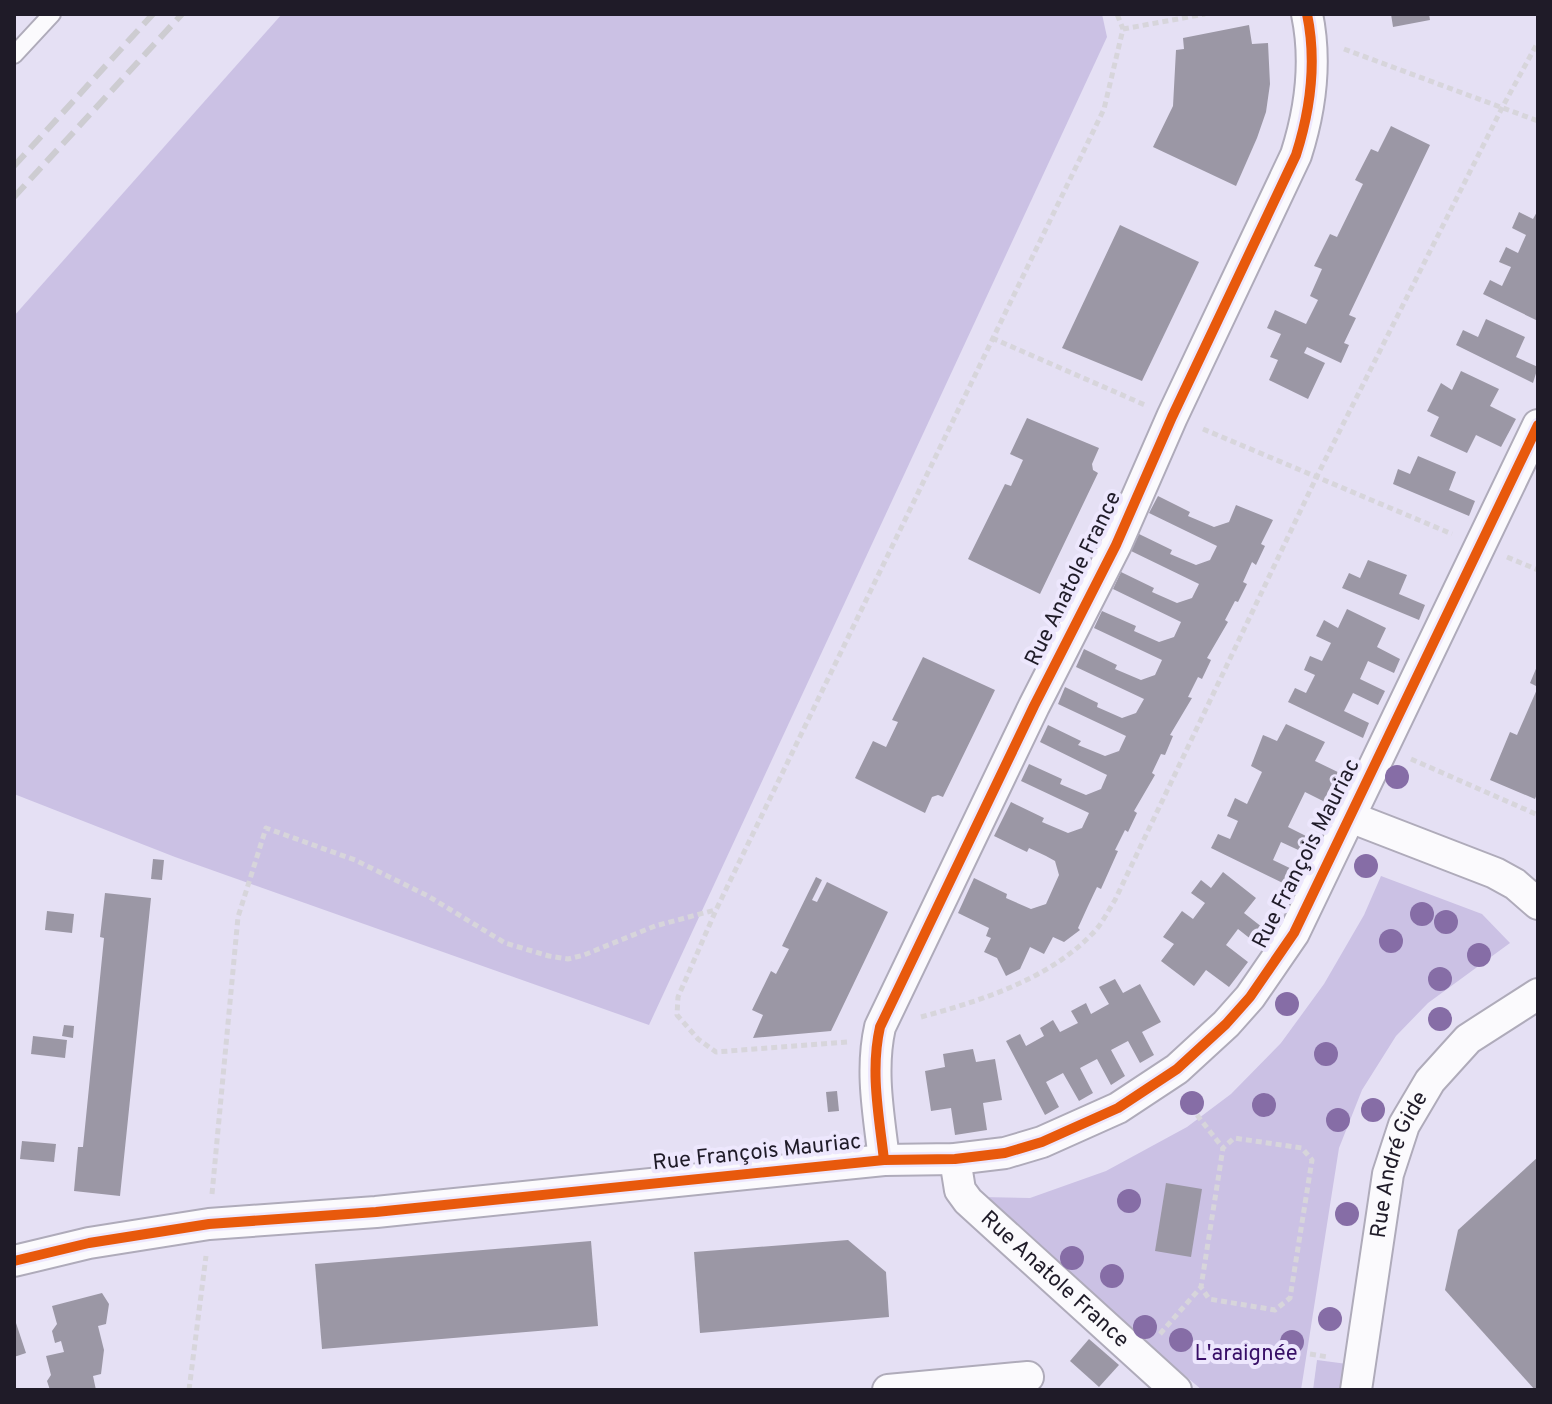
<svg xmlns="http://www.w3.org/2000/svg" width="1552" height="1404" font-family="Overpass,sans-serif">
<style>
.green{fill:#cbc1e4}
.building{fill:#9b97a5}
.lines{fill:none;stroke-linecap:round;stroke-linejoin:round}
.service-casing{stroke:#afabba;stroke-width:20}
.minor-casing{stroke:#afabba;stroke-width:34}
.path{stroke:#d7d5db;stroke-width:5;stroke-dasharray:6 4;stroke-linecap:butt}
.service{stroke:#fbfafd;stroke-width:16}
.minor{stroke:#fbfafd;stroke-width:30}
.rail{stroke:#cdccd1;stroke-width:6;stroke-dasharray:16 8;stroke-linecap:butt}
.cycleway-casing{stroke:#ede7fd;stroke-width:15}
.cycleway{stroke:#e8590c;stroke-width:10}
.tree{fill:#866da6}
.labels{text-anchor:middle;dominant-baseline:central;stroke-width:8;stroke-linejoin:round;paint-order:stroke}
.street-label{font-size:22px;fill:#1f1b28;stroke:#ede7fd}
.park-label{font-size:22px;fill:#380f67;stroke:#ede7fd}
</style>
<rect width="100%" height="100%" fill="#e5e0f4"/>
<g class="green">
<path d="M282,14h820l5,23 -458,988 -474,-168 -161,-63v-478z"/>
<path d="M1381,876l101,38 28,29 -82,60 -32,33 -34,54 -23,58 -38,242h-99l-196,-166 -25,-27 49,1 76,-27 81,-44 44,-33 50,-51 43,-59 40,-69z"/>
<path d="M1317,1360l30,4 -5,26h-29z"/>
</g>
<g class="building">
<path d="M1391,14h38l1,6 -37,7z"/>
<path d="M1249,25l3,19 16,-1 2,41 -4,28 -9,26 -21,48 -83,-39 20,-41 3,-56 8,-1 -1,-11z"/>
<path d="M1391,126l39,19 -81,170 7,3 -12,25 5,2 -8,18 -34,-16 -3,6 21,10 -17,36 -39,-19 9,-20 -8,-3 11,-23 -14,-6 8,-18 31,14 12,-24 -8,-4 12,-27 -8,-3 16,-32 7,3 26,-53 -8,-4 16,-31 7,3z"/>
<path d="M1538,210v111l-55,-27 7,-14 12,6 9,-19 -12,-5 7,-15 12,6 8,-18 -14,-7 7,-16 14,7z"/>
<path d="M1120,225l79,37 -57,119 -80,-33z"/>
<path d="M1486,319l39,18 -9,20 22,10 -5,16 -77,-38 7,-15 15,7z"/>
<path d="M1461,371l38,18 -9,17 26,13 -15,28 -25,-12 -9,18 -37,-17 9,-19 -12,-6 14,-28 11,7z"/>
<path d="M1027,418l72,30 -7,16 1,6 5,3 -58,121 -72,-35 37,-75 6,2 12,-26 -13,-6z"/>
<path d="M1418,456l38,16 -7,18 26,11 -6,15 -76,-32 5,-15 12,5z"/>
<path d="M1158,496l32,16 -2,4 26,11 15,-5 7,-17 37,15 -12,24 4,2 -9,19 -4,-3 -9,20 4,2 -9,18 -3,-1 -10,19 3,2 -21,36 4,2 -9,19 -4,-2 -10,20 4,1 -22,37 3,1 -8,19 -4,-1 -9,19 3,2 -21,36 3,2 -9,19 -3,-2 -10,20 3,1 -17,38 -4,-2 -9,19 -10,22 2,2 -16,12 -11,-5 -9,17 -14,-7 -10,22 -14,7 -9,-18 -13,-6 7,-14 -5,-2 3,-8 -31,-15 16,-35 33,16 -1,4 25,11 15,-5 13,-29 -4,-14 -9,-5 -17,-8 -2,4 -33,-16 17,-34 33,16 -2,4 26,11 14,-5 7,-15 -68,-32 8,-17 33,15 -2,5 26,11 15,-6 6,-14 -67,-33 8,-17 33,16 -3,4 27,11 14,-5 7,-15 -68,-32 7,-17 33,16 -1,4 25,11 14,-5 8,-14 -68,-32 8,-18 33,16 -2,4 26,11 14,-5 7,-15 -68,-32 8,-17 34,15 -2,5 25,11 15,-5 7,-15 -68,-33 8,-17 33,16 -2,4 25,11 15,-5 7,-14 -68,-33 8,-17 33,16 -2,4 26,11 14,-5 7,-14 -68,-33z"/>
<path d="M1368,560l39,15 -8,19 26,11 -6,15 -77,-32 7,-15 11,5z"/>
<path d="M1347,609l39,19 -9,19 23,12 -6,14 -26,-12 -8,18 25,12 -7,14 -25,-12 -9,18 25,12 -6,15 -75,-36 7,-14 11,5 9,-18 -11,-5 6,-14 12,5 9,-18 -15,-7 8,-16 14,8z"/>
<path d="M923,657l72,33 -52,107 -5,-2 -6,2 -7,16 -70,-35 18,-37 13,6 12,-25 -6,-2z"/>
<path d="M1538,664v127l-3,8 -45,-19 20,-48 7,3 21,-48 -8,-4z"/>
<path d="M1286,724l39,18 -10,19 29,14 -13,30 -26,-13 -17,35 26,13 -7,14 -26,-12 -8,18 25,12 -7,15 -80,-39 7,-14 12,5 8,-18 -11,-5 8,-18 12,6 15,-32 -11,-6 12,-31 14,6z"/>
<path d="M153,859l11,1 -2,20 -11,-1z"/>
<path d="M1223,872l33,26 -12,15 23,18 -10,13 -19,-15 -12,16 22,17 -19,25 -23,-17 -12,16 -33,-25 13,-17 -11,-7 19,-26 11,8 12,-16 -14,-10 10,-13 10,8z"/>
<path d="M816,877l6,3 -10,20 5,2 10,-20 61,30 -57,119 -78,7 10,-23 -11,-5 19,-39 5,3 13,-25 -7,-3z"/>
<path d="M105,893l46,5 -31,298 -46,-5 4,-44h5l21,-209 -4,-1z"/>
<path d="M47,911l27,3 -2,19 -27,-3z"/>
<path d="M1115,979l8,14 17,-9 21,38 -19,10 12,23 -14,8 -12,-22 -17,9 14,26 -14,9 -14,-26 -17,9 13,25 -14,8 -16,-28 -17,9 13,25 -14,8 -39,-74 14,-7 6,12 18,-10 -4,-8 13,-8 7,12 18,-9 -7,-12 15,-8 5,11 18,-10 -10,-17z"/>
<path d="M64,1025l10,1 -1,12 -11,-2z"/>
<path d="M33,1036l34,4 -2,18 -34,-4z"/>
<path d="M973,1049l3,13 19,-3 7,41 -19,3 4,27 -32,5 -4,-27 -20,3 -6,-40 20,-4 -2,-13z"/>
<path d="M837,1091l2,20 -11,1 -2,-20z"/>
<path d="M22,1141l34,3 -2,18 -34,-3z"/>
<path d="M1538,1157v233h-3l-90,-100 13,-60z"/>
<path d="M1166,1183l36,6 -11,68 -36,-6z"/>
<path d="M848,1240l38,32 3,45 -189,16 -6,-81z"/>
<path d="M591,1241l7,85 -276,23 -7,-85z"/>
<path d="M102,1293l7,11 -3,20 -8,2 6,24 -3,24 -8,2 3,14h-46l-3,-9 4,-6 -5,-19 18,-4 -3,-11 -6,2 -3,-12 5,-7 -5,-18z"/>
<path d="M14,1317l12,36 -12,4z"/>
<path d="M1089,1339l30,26 -20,22 -29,-26z"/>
</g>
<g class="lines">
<g class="service-casing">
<path id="service" d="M14,55l38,-41"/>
</g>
<g class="minor-casing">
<g id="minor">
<path d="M1350,817l145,56 20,11 23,20"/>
<path id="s1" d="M955,1159l5,31 8,11 208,189"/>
<path d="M884,1160c-5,-44 -14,-89 -4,-133l154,-321 82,-161 56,-128 124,-262c15,-47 21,-93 11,-141"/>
<path d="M14,1261l75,-18 120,-19 167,-12 508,-52 71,-1 50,-6 37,-11 76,-34 59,-39 49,-45 24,-27 44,-64 244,-508"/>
<path d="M888,1390l140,-13"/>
<path id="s2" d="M1356,1390l32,-216 16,-49 26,-44 38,-42 70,-45"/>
</g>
</g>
<g class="path">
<path d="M1123,29l82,-15"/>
<path d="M1344,49l194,72"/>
<path d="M992,338l153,67"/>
<path d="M1203,429l249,105"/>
<path d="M1507,557l31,13"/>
<path d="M1411,759l127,56"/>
<path d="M921,1017c59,-16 126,-37 170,-82 10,-9 17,-24 24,-35l202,-424 186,-370 35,-64"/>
<path d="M847,1042l-131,10 -18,-13 -21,-24 1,-18 38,-87 388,-801 19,-80 -6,-15"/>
<path d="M1197,1115l26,33"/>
<path d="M212,1194l26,-277 28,-89 89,32 73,36 77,47 44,13 19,3 16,-4 71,-29 60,-16"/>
<path d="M1160,1334l41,-47 22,-139 11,-10 68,10 10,12 -22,138 -15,12 -66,-11 -8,-12"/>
<path d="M1310,1354l18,3"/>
<path d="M189,1390l17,-134"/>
</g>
<use href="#service" class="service"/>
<use href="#minor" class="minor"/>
<g class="rail">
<path d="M14,166l139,-152"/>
<path d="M14,197l168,-183"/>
</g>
<g class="cycleway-casing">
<g id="cycleway">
<path d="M884,1160c-5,-44 -14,-89 -4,-133l154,-321 82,-161 56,-128 124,-262c15,-47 21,-93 11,-141"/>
<path d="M14,1261l75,-18 120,-19 167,-12 508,-52 71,-1 50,-6 37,-11 76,-34 59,-39 49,-45 24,-27 44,-64 244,-508"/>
</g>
</g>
<use href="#cycleway" class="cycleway"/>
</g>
<g class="tree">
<circle cx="1397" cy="777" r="12"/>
<circle cx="1366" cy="866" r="12"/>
<circle cx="1422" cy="914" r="12"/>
<circle cx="1446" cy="922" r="12"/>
<circle cx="1391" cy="941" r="12"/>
<circle cx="1479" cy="955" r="12"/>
<circle cx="1440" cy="979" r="12"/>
<circle cx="1287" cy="1004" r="12"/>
<circle cx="1440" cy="1019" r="12"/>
<circle cx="1326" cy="1054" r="12"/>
<circle cx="1192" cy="1103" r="12"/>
<circle cx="1264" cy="1105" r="12"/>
<circle cx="1373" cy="1110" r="12"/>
<circle cx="1338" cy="1120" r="12"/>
<circle cx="1129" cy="1201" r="12"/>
<circle cx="1347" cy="1214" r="12"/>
<circle cx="1072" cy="1258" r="12"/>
<circle cx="1112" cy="1276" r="12"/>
<circle cx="1330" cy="1319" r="12"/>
<circle cx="1145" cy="1327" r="12"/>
<circle cx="1181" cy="1340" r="12"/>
<circle cx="1292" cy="1342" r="12"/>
</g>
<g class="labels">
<g class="street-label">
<text transform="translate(1074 579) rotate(-64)">Rue Anatole France</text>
<text transform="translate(1307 854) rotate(-63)">Rue François Mauriac</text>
<text transform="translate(757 1153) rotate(-6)">Rue François Mauriac</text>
<text stroke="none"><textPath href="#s2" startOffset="230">Rue André Gide</textPath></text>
<text stroke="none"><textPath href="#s1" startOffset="162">Rue Anatole France</textPath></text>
</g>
<g class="park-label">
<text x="1246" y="1354">L'araignée</text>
</g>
</g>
<rect width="1552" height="1404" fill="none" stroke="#1f1b28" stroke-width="32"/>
</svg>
